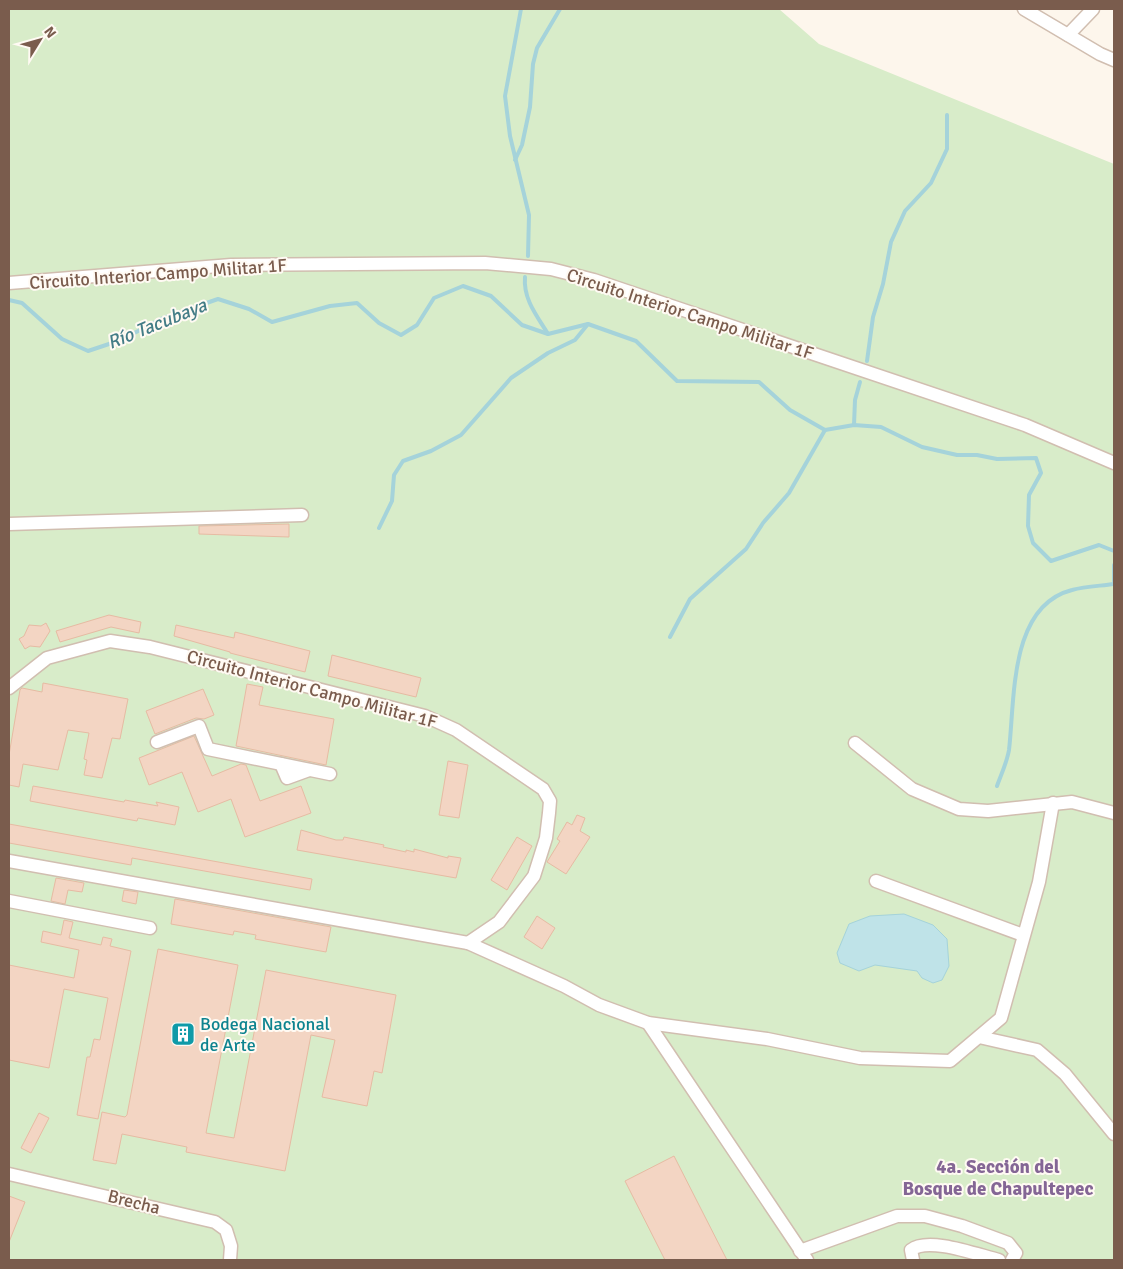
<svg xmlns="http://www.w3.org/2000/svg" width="1123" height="1269" font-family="Signika,sans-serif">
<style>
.green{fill:#d8ecc9}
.water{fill:#bfe3e8;stroke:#a5d3da}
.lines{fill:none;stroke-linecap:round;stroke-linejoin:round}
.stream{stroke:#a5d3da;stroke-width:4}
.building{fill:#f3d5c3;stroke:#e6bba3}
.minor-casing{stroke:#d1beb0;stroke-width:15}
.minor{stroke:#fff;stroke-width:12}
.labels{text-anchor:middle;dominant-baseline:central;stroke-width:4;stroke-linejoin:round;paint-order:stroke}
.street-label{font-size:18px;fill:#7a5c4d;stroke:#fffaf3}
.culture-label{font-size:18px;fill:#0d838f;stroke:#fffaf3;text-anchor:start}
.water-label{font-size:19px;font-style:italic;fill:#437c86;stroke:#fffaf3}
.neighbourhood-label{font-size:19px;font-weight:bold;fill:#846695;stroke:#fffaf3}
</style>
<rect width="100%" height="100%" fill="#fdf6ec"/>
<path class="green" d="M9,9h770l40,35 295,120v1096h-1105z"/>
<path class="water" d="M904,914l29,11 14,14 2,27 -7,14 -9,3 -11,-5 -5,-7 -42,-6 -16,6 -19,-8 -3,-10 12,-29 21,-8z"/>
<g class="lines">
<g class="stream">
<path d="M521,9l-16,87 5,40 19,79 -1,41"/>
<path d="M515,160l7,-15 8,-38 3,-43 4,-16 23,-39"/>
<path d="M525,277c-2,22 12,39 23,57"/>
<path d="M9,300l13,3 40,36 26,12 33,-11 40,-21 57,-20 31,10 23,13 58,-16 27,-3 22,20 22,12 16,-10 17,-27 29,-12 28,10 31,29 26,9 40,-10 48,17 41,40 82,1 31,28 35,20 29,-5 27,2 41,20 35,8h20l20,4 39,-1 5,15 -12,22 -1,31 5,17 18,18 48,-16 15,6"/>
<path d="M867,361l6,-44 10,-33 8,-42 14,-31 26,-28 16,-34v-34"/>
<path d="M854,425l1,-25 5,-18"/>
<path d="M379,528l13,-27 2,-26 9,-14 28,-10 30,-16 50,-57 37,-25 27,-13 13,-16"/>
<path d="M1114,565v16"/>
<path d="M670,637l20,-38 56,-50 17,-26 26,-30 36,-63"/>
<path d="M997,786c4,-11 10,-24 12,-36 6,-51 0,-144 63,-160 14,-4 29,-4 42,-6"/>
</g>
</g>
<g class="building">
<path d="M289,524v13l-90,-3v-8z"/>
<path d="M109,615l32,7 -2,11 -28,-6 -51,15 -4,-11z"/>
<path d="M46,623l4,8 -10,16 -10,-1 -5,3 -6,-10 5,-3 5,-11 12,1z"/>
<path d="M176,625l58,13 1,-6 75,19 -5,21 -75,-19v-1l-56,-16z"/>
<path d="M332,655l89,23 -5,19 -88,-21z"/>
<path d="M43,683l85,16 -8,40 -8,-1 -10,40 -18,-3 3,-15 -3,-1 5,-26 -21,-3 -10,40 -35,-6 -4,23 -10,-2v-30l11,-65 2,-2 20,4z"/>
<path d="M247,684l16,3 -4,18 75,14 -8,46 -90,-19z"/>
<path d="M203,689l11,26 -10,4 -8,-1 -41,16 -9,-23z"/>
<path d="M194,736l18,40 29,-12 5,1 14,36 41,-15 10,27 -66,24 -14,-38 -33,13 -16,-40 -33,13 -10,-27z"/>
<path d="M448,761l20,4 -9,53 -20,-3z"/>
<path d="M33,786l91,16 1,-2 33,6 -2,-4 23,5 -4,18 -37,-7 -1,3 -107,-20z"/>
<path d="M577,815l8,3 -5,13 10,6 -24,37 -19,-12 13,-21 -3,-2 10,-17 5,3z"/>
<path d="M9,824l303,55 -2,11 -178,-32 -1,7 -122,-22z"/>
<path d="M301,830l35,10h7l1,-3 40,8 -1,2 23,5v-2l8,2v-3l34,9v-2l13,2 -5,20 -159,-28z"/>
<path d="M517,837l15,9 -25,44 -16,-10z"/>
<path d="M56,878l28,5 -2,9 -14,-2 -3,14 -14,-3z"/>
<path d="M124,890l14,2 -2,12 -14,-3z"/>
<path d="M175,899l156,28 -5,25 -71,-13 1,-4 -22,-4 -1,4 -62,-11z"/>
<path d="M537,916l18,12 -13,21 -18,-12z"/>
<path d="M64,920l9,2 -4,16 32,7 2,-8 9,2 -2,7 21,5 -33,168 -21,-4 10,-58h3l4,-18 6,1 8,-42 -44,-9 -15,79 -40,-8v-95l65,13 5,-28 -38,-8 2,-11 18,4z"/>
<path d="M158,949l80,16 -32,168 28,5 32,-168 130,25 -14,78 -8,-2 -7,35 -45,-9 13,-57 -24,-5 -26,136 -99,-19 1,-5 -65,-13 -6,30 -23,-4 9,-48 23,5 2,-2z"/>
<path d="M39,1113l10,5 -18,35 -10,-5z"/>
<path d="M674,1156l53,104h-62l-40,-79z"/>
<path d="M9,1196l16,6 -16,40z"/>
</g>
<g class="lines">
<g class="minor-casing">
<g id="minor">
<path d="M1024,9l76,45 14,6"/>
<path d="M1068,35l25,-26"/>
<path d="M9,283l222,-18 254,-2 66,6 43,11 431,145 89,38"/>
<path d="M9,524l293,-9"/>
<path d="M9,688l38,-30 63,-17 40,6 275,69 31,14 87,59 7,12 -1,12 -3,25 -12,38 -35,46 -31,21"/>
<path d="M157,742l42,-16 9,23 122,25"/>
<path d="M855,743l57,46 47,20 29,2 84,-9 42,11"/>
<path d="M281,764l6,14 22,-8"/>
<path d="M9,861l459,82 96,43 35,19 49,18 119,16 93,19 90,3 51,-43 38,-136 14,-79"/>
<path d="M876,881l147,54"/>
<path d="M9,901l141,27"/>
<path d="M648,1023l159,237"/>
<path d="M979,1037l58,13 28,24 49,60"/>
<path d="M9,1174l206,48 11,8 5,16 -1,14"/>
<path d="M800,1251l97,-35h28l37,10 46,17 8,10 -4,7"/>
<path d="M913,1260l-2,-10c17,-14 67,5 88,10"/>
</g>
</g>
<use href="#minor" class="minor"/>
</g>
<defs>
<g id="building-square" transform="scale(1.25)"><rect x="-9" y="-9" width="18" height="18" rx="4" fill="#0f9aa8" stroke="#fffaf3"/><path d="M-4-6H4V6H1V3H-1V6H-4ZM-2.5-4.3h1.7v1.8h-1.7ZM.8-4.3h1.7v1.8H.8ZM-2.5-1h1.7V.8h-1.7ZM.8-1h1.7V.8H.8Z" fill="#fff"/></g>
</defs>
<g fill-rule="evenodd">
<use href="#building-square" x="183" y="1034"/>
</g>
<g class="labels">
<g class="street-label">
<text transform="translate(158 274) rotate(-4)">Circuito Interior Campo Militar 1F</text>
<text transform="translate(690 314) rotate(18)">Circuito Interior Campo Militar 1F</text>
<text transform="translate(312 689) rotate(15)">Circuito Interior Campo Militar 1F</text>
<text transform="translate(134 1202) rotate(14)">Brecha</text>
</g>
<g class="culture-label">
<text x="200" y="1024">Bodega Nacional<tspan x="200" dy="21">de Arte</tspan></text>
</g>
<g class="water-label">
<text transform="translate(157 324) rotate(-22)">Río Tacubaya</text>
</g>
<g class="neighbourhood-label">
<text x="998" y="1167">4a. Sección del<tspan x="998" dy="22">Bosque de Chapultepec</tspan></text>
</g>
</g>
<rect width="1123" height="1269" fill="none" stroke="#7a5c4d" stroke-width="20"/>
<g transform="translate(40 40) rotate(53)" stroke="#fffaf3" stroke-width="4" paint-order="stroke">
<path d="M0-4L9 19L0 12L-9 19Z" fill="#7a5c4d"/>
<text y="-8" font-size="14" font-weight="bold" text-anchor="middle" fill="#7a5c4d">N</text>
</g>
</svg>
